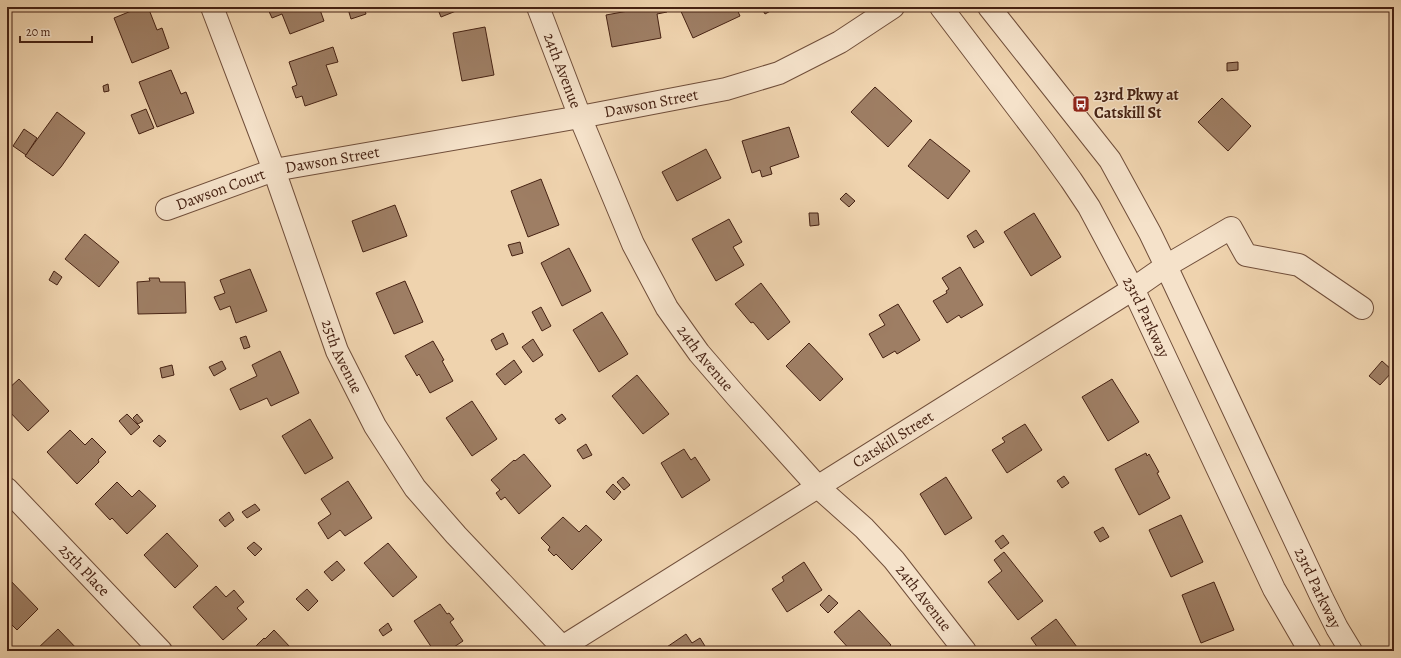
<svg xmlns="http://www.w3.org/2000/svg" width="1401" height="658" font-family="Alegreya,serif">
<style>
.building{fill:#9e7e64;stroke:#462213}
.lines{fill:none;stroke-linecap:round;stroke-linejoin:round}
.minor-casing{stroke:#704e3a;stroke-width:24}
.minor{stroke:#f5e2ca;stroke-width:22}
.labels{text-anchor:middle;dominant-baseline:central;stroke-width:3;stroke-linejoin:round;paint-order:stroke}
.street-label{font-size:16px;fill:#462213;stroke:#f5e2ca}
.poi-label{font-size:16px;font-weight:bold;fill:#462213;stroke:#f5e2ca;text-anchor:start}
</style>
<rect width="100%" height="100%" fill="#efd3ae"/>
<filter id="stains"><feTurbulence type="fractalNoise" baseFrequency=".005" numOctaves="4"/><feColorMatrix values="0 0 0 0 .2 0 0 0 0 .09 0 0 0 0 .02 0 0 0 .5 -.17"/></filter>
<radialGradient id="worn" r=".72"><stop offset=".6" stop-color="#630" stop-opacity="0"/><stop offset="1" stop-color="#630" stop-opacity=".3"/></radialGradient>
<g class="building">
<path d="M141,7h7l9,23 5,-2 7,20 -37,15 -18,-45z"/>
<path d="M267,7h52l5,14 -34,13 -8,-20 -10,4z"/>
<path d="M355,7h9l2,7 -15,5 -3,-10z"/>
<path d="M437,7h29l-25,10z"/>
<path d="M650,7h16l1,5 -10,2 4,24 -49,9 -6,-32z"/>
<path d="M679,7h57l4,9 -47,22z"/>
<path d="M761,7h17l-13,7z"/>
<path d="M485,27l9,48 -32,6 -9,-48z"/>
<path d="M333,47l5,15 -12,3 11,30 -32,11 -3,-10 -6,2 -4,-11 5,-2 -8,-23z"/>
<path d="M1238,62v8l-11,1v-8z"/>
<path d="M171,70l10,24 5,-2 8,21 -37,14 -18,-45z"/>
<path d="M108,84l1,7 -5,1 -1,-6z"/>
<path d="M875,87l37,34 -24,26 -37,-35z"/>
<path d="M1222,98l29,28 -23,25 -30,-29z"/>
<path d="M146,109l8,19 -15,6 -8,-19z"/>
<path d="M57,112l28,21 -24,34 -8,9 -28,-20z"/>
<path d="M789,127l10,30 -29,10 2,7 -10,3 -2,-7 -8,3 -10,-32z"/>
<path d="M24,129l13,9 -11,17 -13,-9z"/>
<path d="M930,139l40,32 -22,28 -40,-33z"/>
<path d="M706,149l15,29 -44,23 -15,-29z"/>
<path d="M541,179l18,46 -31,12 -17,-46z"/>
<path d="M846,193l9,8 -6,6 -9,-8z"/>
<path d="M395,205l12,31 -44,16 -11,-31z"/>
<path d="M809,213h9l1,12 -9,1z"/>
<path d="M1034,213l27,44 -30,19 -27,-44z"/>
<path d="M729,219l13,23 -9,5 11,18 -28,16 -24,-42z"/>
<path d="M976,230l8,12 -10,6 -7,-12z"/>
<path d="M85,234l34,28 -20,25 -34,-28z"/>
<path d="M520,242l3,11 -11,3 -4,-11z"/>
<path d="M569,248l22,43 -29,15 -21,-43z"/>
<path d="M960,267l23,38 -22,13 -2,-3 -12,8 -14,-22 14,-8 -1,-2 3,-2 -7,-11z"/>
<path d="M250,269l17,42 -31,12 -6,-17 -10,4 -6,-13 11,-4 -5,-13z"/>
<path d="M54,271l8,6 -5,8 -8,-5z"/>
<path d="M149,278h10l1,4h25l1,31 -48,1 -1,-32 13,-1z"/>
<path d="M405,281l18,41 -29,12 -18,-41z"/>
<path d="M761,283l29,39 -22,18 -15,-18 -2,1 -16,-19z"/>
<path d="M898,304l22,36 -23,14 -2,-3 -12,7 -14,-24 16,-9 -6,-10z"/>
<path d="M541,307l10,19 -9,5 -10,-19z"/>
<path d="M602,312l26,42 -29,18 -26,-42z"/>
<path d="M503,333l5,11 -12,6 -5,-10z"/>
<path d="M246,336l4,11 -6,2 -4,-11z"/>
<path d="M533,339l10,16 -10,7 -11,-15z"/>
<path d="M433,341l11,19 -2,1 11,20 -23,12 -11,-19 -2,2 -12,-20z"/>
<path d="M809,343l34,36 -23,22 -34,-35z"/>
<path d="M7,345l5,5 -5,5z"/>
<path d="M280,351l19,42 -28,13 -4,-8 -27,12 -10,-21 27,-13 -5,-11z"/>
<path d="M514,360l8,12 -17,13 -9,-11z"/>
<path d="M222,361l4,8 -12,7 -5,-9z"/>
<path d="M1382,361l11,10 -13,14 -11,-9z"/>
<path d="M172,365l2,10 -12,3 -2,-10z"/>
<path d="M637,375l32,39 -26,20 -31,-38z"/>
<path d="M19,379l30,32 -21,20 -21,-22v-19z"/>
<path d="M1112,379l27,43 -31,19 -26,-44z"/>
<path d="M472,401l25,38 -25,17 -26,-38z"/>
<path d="M127,414l13,13 -9,8 -12,-14z"/>
<path d="M137,414l6,7 -5,3 -5,-6z"/>
<path d="M562,414l4,5 -7,5 -4,-5z"/>
<path d="M310,419l23,39 -28,16 -23,-38z"/>
<path d="M1025,424l17,26 -35,23 -15,-23 13,-8 -3,-4z"/>
<path d="M70,430l15,15 7,-7 14,14 -8,8 1,2 -22,22 -30,-32z"/>
<path d="M159,435l7,6 -6,6 -7,-6z"/>
<path d="M586,444l6,11 -9,4 -6,-9z"/>
<path d="M684,449l7,11 4,-3 15,23 -28,18 -21,-35z"/>
<path d="M1146,453l1,3 2,-2 10,18 -2,1 13,25 -31,17 -24,-46z"/>
<path d="M524,454l27,32 -32,28 -14,-17 -4,3 -5,-7 4,-3 -9,-10 23,-20 1,1z"/>
<path d="M1064,476l5,7 -7,5 -5,-7z"/>
<path d="M623,477l7,8 -6,5 -7,-8z"/>
<path d="M946,477l26,41 -27,17 -25,-41z"/>
<path d="M348,481l24,37 -27,18 -5,-6 -12,9 -10,-16 13,-9 -10,-15z"/>
<path d="M117,482l15,15 7,-7 17,16 -29,28 -15,-16 -2,2 -15,-16z"/>
<path d="M613,484l8,8 -7,8 -8,-8z"/>
<path d="M255,504l5,6 -13,8 -5,-6z"/>
<path d="M229,512l5,8 -9,7 -6,-7z"/>
<path d="M1181,515l22,47 -32,15 -22,-47z"/>
<path d="M563,517l16,15 7,-7 16,15 -30,30 -16,-16 -2,2 -6,-6 2,-3 -9,-9z"/>
<path d="M1103,527l6,10 -9,5 -6,-10z"/>
<path d="M167,533l31,33 -23,22 -31,-33z"/>
<path d="M1003,535l6,8 -8,6 -6,-8z"/>
<path d="M254,542l8,7 -7,7 -8,-8z"/>
<path d="M388,543l29,34 -24,20 -29,-34z"/>
<path d="M1004,552l39,49 -25,19 -30,-38 14,-11 -8,-11z"/>
<path d="M337,561l8,9 -13,11 -8,-9z"/>
<path d="M804,562l18,28 -35,22 -15,-23 12,-8 -2,-4z"/>
<path d="M7,577l31,32 -21,21 -10,-10z"/>
<path d="M1214,582l20,48 -33,13 -19,-48z"/>
<path d="M216,586l10,11 8,-7 10,12 -7,6 10,11 -24,21 -30,-33z"/>
<path d="M307,589l11,12 -10,10 -12,-12z"/>
<path d="M829,595l9,8 -10,10 -8,-8z"/>
<path d="M440,604l7,10 2,-1 5,6 -4,3 13,19 -15,10h-14l-20,-30z"/>
<path d="M859,610l32,35 -7,6h-33l-17,-19z"/>
<path d="M1056,619l24,32h-40l-9,-13z"/>
<path d="M388,623l4,7 -9,6 -4,-6z"/>
<path d="M58,629l21,22h-44z"/>
<path d="M274,630l17,18 -4,3h-36l13,-13 1,1z"/>
<path d="M686,634l6,9 8,-5 8,13h-47z"/>
</g>
<g class="lines">
<g class="minor-casing">
<g id="minor">
<path id="s1" d="M212,7l62,163 63,181 38,75 40,62 41,47 110,116"/>
<path id="s2" d="M538,7l42,110 53,127 34,64 32,45 38,44 81,90 46,41 30,32 71,91"/>
<path id="s3" d="M941,7l104,137 26,36 18,27 48,90 137,292 36,62"/>
<path id="s4" d="M989,7l121,153 40,73 16,33 156,332 15,30 14,23"/>
<path id="s5" d="M167,209l107,-39 306,-53 146,-28 53,-16 61,-31 53,-35"/>
<path id="s6" d="M7,489l154,162"/>
<path id="s7" d="M556,651l577,-362 33,-23 65,-38 15,27 53,10 63,43"/>
</g>
</g>
<use href="#minor" class="minor"/>
</g>
<defs>
<g id="bus-square" transform="scale(0.9)"><rect x="-9" y="-9" width="18" height="18" rx="4" fill="#8f2418" stroke="#f5e2ca"/><path d="M-5-6H5V4H4V6H2V4H-2V6H-4V4H-5ZM-3.5-4V0h7V-4ZM-3.5 1.2v1.5H-2V1.2ZM2 1.2v1.5H3.5V1.2Z" fill="#fff"/></g>
</defs>
<g fill-rule="evenodd">
<use href="#bus-square" x="1081" y="104"/>
</g>
<g class="labels">
<g class="street-label">
<text stroke="none"><textPath href="#s2" startOffset="68">24th Avenue</textPath></text>
<text stroke="none"><textPath href="#s5" startOffset="497">Dawson Street</textPath></text>
<text stroke="none"><textPath href="#s5" startOffset="173">Dawson Street</textPath></text>
<text stroke="none"><textPath href="#s5" startOffset="57">Dawson Court</textPath></text>
<text stroke="none"><textPath href="#s3" startOffset="373">23rd Parkway</textPath></text>
<text stroke="none"><textPath href="#s1" startOffset="373">25th Avenue</textPath></text>
<text stroke="none"><textPath href="#s2" startOffset="391">24th Avenue</textPath></text>
<text stroke="none"><textPath href="#s7" startOffset="398">Catskill Street</textPath></text>
<text stroke="none"><textPath href="#s6" startOffset="112">25th Place</textPath></text>
<text stroke="none"><textPath href="#s4" startOffset="671">23rd Parkway</textPath></text>
<text stroke="none"><textPath href="#s2" startOffset="716">24th Avenue</textPath></text>
</g>
<g class="poi-label">
<text x="1094" y="95">23rd Pkwy at<tspan x="1094" dy="18">Catskill St</tspan></text>
</g>
</g>
<rect width="1401" height="658" fill="none" stroke="#efd3ae" stroke-width="24"/>
<rect x="8" y="8" width="1385" height="642" fill="none" stroke="#462213" stroke-width="2"/>
<rect x="12" y="12" width="1377" height="634" fill="none" stroke="#462213"/>
<path d="M20 36v6h72v-6" fill="none" stroke="#462213" stroke-width="2"/>
<text x="26" y="36" font-size="12" fill="#462213" stroke="#f5e2ca" stroke-width="3" paint-order="stroke">20 m</text>
<rect width="100%" height="100%" filter="url(#stains)"/>
<rect width="100%" height="100%" fill="url(#worn)"/>
</svg>
